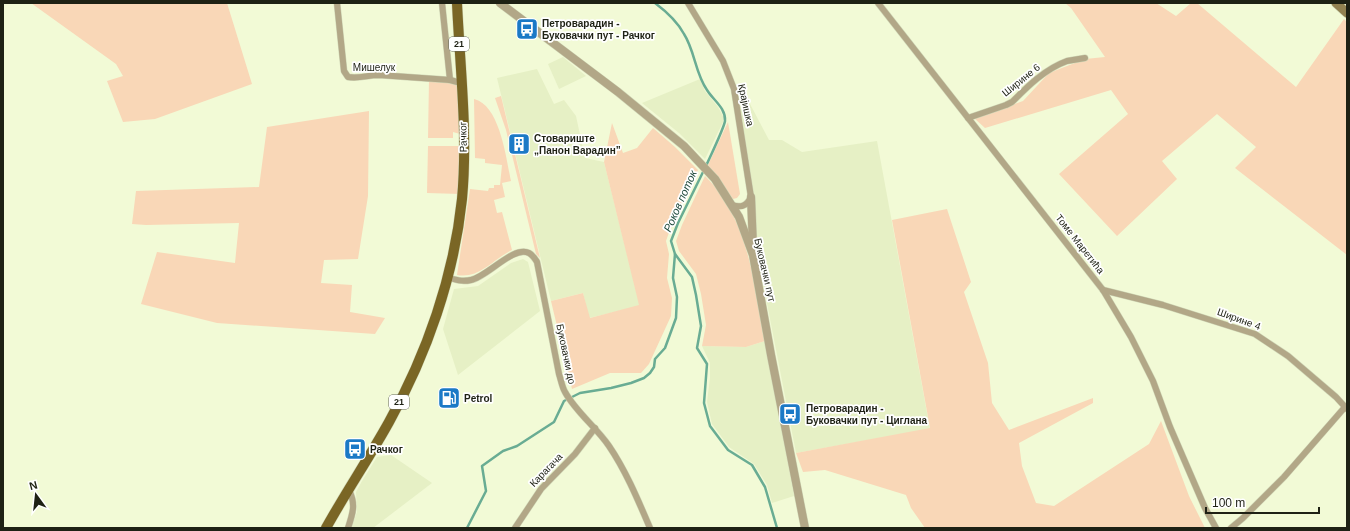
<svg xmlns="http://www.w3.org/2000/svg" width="1350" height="531" font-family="Arial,sans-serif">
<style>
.built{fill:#e6f0c5}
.green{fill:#f9d7b7}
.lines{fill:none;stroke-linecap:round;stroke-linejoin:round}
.stream{stroke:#69ac93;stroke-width:2.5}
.minor-casing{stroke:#d0d7b7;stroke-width:7}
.tertiary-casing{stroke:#d0d7b7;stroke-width:9}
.secondary-casing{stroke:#d0d7b7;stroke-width:10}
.primary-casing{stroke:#d0d7b7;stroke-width:11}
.minor{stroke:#b2a787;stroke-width:6}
.tertiary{stroke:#b2a787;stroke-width:8}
.secondary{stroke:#918151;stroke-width:9}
.primary{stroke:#7a6625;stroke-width:10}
.labels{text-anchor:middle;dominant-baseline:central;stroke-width:3.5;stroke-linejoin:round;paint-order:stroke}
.shield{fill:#fff;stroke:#62645a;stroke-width:1}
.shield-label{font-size:9px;font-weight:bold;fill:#1e2114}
.poi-label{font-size:10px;font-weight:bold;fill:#1e2114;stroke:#fff;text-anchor:start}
.street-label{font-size:10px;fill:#1e2114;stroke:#fff}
.water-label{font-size:11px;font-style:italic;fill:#1e493b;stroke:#fff}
</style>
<rect width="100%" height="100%" fill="#f2fad6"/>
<g class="built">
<path d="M563,57l23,19 -27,13 -11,-25z"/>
<path d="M537,69l17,35 10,-4 12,16 9,42 19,4 36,144 -51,12 -6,-25 -32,8 -54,-223z"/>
<path d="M700,79l5,12 13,16 5,9v6l-18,37 -26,-26 -37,-30z"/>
<path d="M749,102l20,38h13l20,12 75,-11 53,288 -134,24 -32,-165 -29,-177z"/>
<path d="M523,259l5,3 12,49 -82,64 -15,-46 11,-40 24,-3 33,-23z"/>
<path d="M765,341l29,155 -22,7 -5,-18 -13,-21 -25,-17 -17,-23 -5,-22 3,-24v-15l-8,-17 44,1z"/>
<path d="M391,455l41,28 -59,45h-22l6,-16 -1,-20 6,-11 15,-24z"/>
</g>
<g class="green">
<path d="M31,3h196l25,81 -97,35 -32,3 -16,-41 16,-5 -7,-12z"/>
<path d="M1065,3h91l20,13 15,-13h6l99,84 48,-68 3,3v233l-112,-87 21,-21 -39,-33 -55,47 15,18 -60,57 -58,-62 69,-60 -17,-24 -126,38 -11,-10 49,-17 26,-28 36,-14 20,-2 -34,-49z"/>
<path d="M429,80l23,3 10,5 -2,46 -7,-2v6h-25z"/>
<path d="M501,96l39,162 -4,-4 -30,-124 -11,-32z"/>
<path d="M474,99c26,6 32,59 37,82l-9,2 3,14 -11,3 3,13 5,-1 10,38c-19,9 -32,29 -55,25l13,-86 18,2 1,-3h5v-3h6l2,-20 -17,-2v-4l-10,-1z"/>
<path d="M369,111l-1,85 -10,63 -34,1 -3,23 31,2 -2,27 35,6 -10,16 -158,-11 -76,-19 16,-52 78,11 4,-40 -93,2 -14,-1 4,-33 123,-4 8,-60z"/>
<path d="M728,122l12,72 -3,4 -4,1 -25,-34z"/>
<path d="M612,123l11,30 14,-5 16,-20 22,19 23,23 -25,51 -7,20 3,13 -2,24 5,20 -1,18 -22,48 -8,9h-31l-38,16 -21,-88 32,-8 7,25 49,-13 -35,-143z"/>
<path d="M428,146h34l-2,48 -33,-1z"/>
<path d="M705,176c44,42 49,109 60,165l-19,6 -44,-1 4,-21 -5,-31 -5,-20 -17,-23 -3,-10 6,-16z"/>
<path d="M947,209l24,73 -7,10 24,71 4,40 17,27 84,-32v5l-74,40 3,23 14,37 18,3 95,-62 12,-23 28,75 16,32h-280l-14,-20 -5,-13 -81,-25 -22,2 -7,-19 134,-25 -38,-208z"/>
</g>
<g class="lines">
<g class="stream">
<path d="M655,3c12,9 22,18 29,31 11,17 11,39 23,56 6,10 19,18 18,31 -1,7 -15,36 -19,45"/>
<path d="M675,254l17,23 4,18 5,31 -4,22 10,16 -3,39 6,23 18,24 24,15 13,22 12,41"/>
<path d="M467,528l19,-37 -4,-25 21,-15 14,-5 37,-24 10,-21 16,-8 31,-5 20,-5 13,-5 6,-5 4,-6 1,-8 10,-11 11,-30 1,-21 -4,-19 2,-24 -4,-13 7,-18 26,-53"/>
</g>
<g class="minor-casing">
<g id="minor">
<path d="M337,3l7,68 4,6c12,2 19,-2 31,-2l71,5 11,3"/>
<path d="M442,3l8,77"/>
<path d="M688,3l35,58 11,28 17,108c-4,9 -10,11 -19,8"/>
<path d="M878,3l225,287 28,47 22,44 17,46 35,81 11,20"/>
<path d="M968,118l38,-13 6,-3c16,-16 33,-33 55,-41 6,-1 12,-2 18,-3"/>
<path d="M447,277c9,3 15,5 24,3 16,-3 43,-35 58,-27 4,2 6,6 8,9l22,112c2,6 3,13 6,18 11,20 31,35 44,54 17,25 29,54 41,82"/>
<path d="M1103,290l60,15 92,29 33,22 48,41 11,12"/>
<path d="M348,528c5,-15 8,-24 1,-38"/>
<path d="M515,528l26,-39 34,-35 20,-26"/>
<path d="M1231,528l12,-10 41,-41 61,-70"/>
</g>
</g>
<g class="tertiary-casing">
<g id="tertiary">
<path d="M500,3l118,89 66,54 31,33 24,38 14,38 18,100 34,173"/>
<path d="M751,197l2,49"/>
</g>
</g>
<g class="secondary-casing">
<path id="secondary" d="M1336,3l11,10"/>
</g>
<g class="primary-casing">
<path id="primary" d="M326,528c20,-36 43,-70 63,-106 38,-68 65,-146 73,-223 6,-65 -2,-131 -5,-196"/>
</g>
<use href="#minor" class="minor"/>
<use href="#tertiary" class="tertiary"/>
<use href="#secondary" class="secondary"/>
<use href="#primary" class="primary"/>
</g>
<defs>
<g id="bus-square" transform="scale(1.15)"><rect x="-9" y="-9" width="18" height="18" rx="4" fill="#1b79c6" stroke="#fff"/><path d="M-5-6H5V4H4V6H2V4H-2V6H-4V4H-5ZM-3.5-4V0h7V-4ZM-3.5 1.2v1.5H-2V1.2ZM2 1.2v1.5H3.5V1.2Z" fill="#fff"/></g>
<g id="building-square" transform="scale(1.15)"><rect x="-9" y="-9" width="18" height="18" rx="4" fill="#1b79c6" stroke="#fff"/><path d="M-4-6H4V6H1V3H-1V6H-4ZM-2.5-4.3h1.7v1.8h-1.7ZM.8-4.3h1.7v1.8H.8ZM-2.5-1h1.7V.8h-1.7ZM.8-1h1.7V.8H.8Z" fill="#fff"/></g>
<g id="fuel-square" transform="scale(1.15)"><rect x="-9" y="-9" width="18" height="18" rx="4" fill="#1b79c6" stroke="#fff"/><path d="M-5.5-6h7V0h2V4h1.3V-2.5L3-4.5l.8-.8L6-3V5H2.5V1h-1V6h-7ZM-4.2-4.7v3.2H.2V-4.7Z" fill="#fff"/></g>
</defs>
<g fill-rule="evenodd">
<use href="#bus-square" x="527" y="29"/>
<use href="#building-square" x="519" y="144"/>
<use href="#fuel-square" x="449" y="398"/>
<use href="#bus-square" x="790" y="414"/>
<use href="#bus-square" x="355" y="449"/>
</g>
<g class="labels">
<g class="shield">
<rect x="449" y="37" width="20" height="14" rx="3"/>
<rect x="389" y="395" width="20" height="14" rx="3"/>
</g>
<g class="shield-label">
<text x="459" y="44">21</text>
<text x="399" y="402">21</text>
</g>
<g class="poi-label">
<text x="542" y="23">Петроварадин -<tspan x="542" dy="12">Буковачки пут - Рачког</tspan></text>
<text x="534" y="138">Стовариште<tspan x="534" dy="12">„Панон Варадин”</tspan></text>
<text x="464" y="398">Petrol</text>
<text x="806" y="408">Петроварадин -<tspan x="806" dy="12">Буковачки пут - Циглана</tspan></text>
<text x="370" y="449">Рачког</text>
</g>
<g class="street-label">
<text x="374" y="67">Мишелук</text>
<text transform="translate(1021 80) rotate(-39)">Ширине 6</text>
<text transform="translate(746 105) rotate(78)">Крајишка</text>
<text transform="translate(463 137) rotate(-91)">Рачког</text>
<text transform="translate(1080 244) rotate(52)">Томе Маретића</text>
<text transform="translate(765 270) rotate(77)">Буковачки пут</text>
<text transform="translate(1239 319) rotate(20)">Ширине 4</text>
<text transform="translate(566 354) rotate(78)">Буковачки до</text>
<text transform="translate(546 470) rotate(-46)">Карагача</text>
</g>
<g class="water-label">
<text transform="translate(680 201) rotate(-66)">Роков поток</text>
</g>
</g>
<rect width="1350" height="531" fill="none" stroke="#1e2114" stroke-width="8"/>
<g transform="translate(36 495) rotate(345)" stroke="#ffffff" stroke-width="3" paint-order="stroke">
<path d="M0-3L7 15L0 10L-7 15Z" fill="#1e2114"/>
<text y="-6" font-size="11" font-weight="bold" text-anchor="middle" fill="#1e2114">N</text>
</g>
<path d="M1206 507v6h113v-6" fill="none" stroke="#1e2114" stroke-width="2"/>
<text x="1212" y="507" font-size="12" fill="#1e2114" stroke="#ffffff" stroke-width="3" paint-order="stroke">100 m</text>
</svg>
